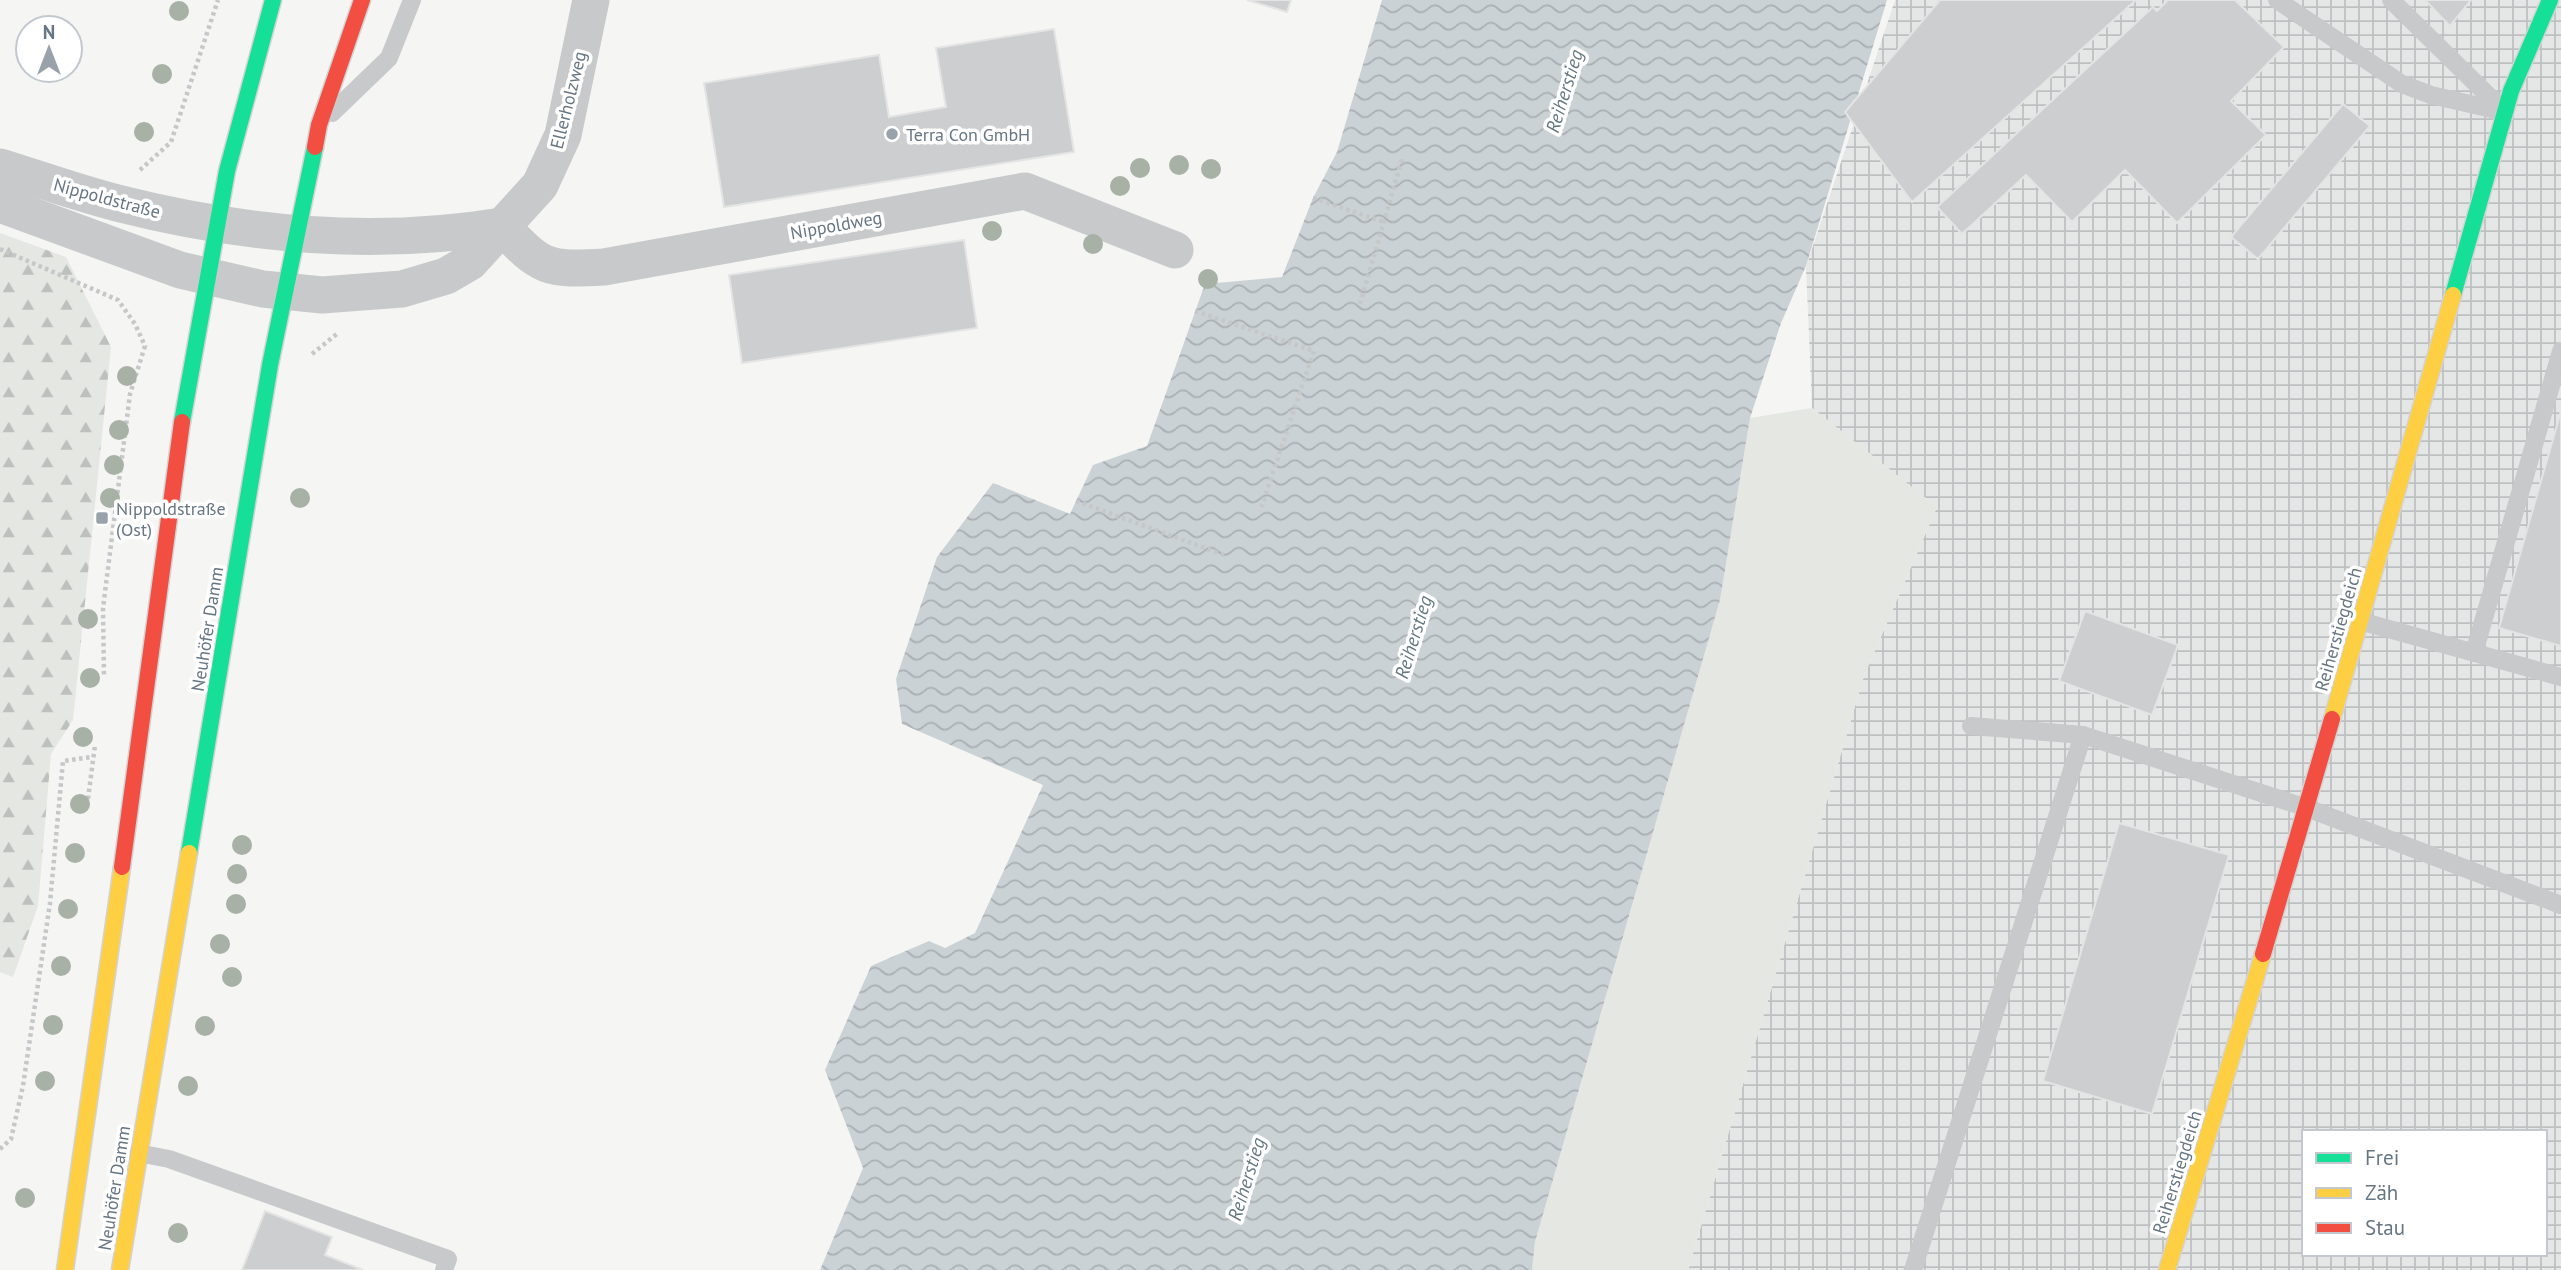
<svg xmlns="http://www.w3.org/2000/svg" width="2561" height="1270" font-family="'PT Sans',sans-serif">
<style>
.industrial{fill:url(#industrial-grid);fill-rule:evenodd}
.grass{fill:#e4e7e2}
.forest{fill:url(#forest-firs)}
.water{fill:url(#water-waves)}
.building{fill:#cccecf;stroke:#e4e4e4;stroke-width:2}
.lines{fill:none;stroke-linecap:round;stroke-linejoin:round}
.fast-casing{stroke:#d2d3d4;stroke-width:19}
.slow-casing{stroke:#d2d3d4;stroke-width:19}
.jam-casing{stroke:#d2d3d4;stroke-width:19}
.path{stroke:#c5c7c8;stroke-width:4.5;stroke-dasharray:3.5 3.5;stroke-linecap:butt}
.lane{stroke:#c8c9ca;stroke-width:18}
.street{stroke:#c8c9ca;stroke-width:37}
.fast{stroke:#16e098;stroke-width:16}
.slow{stroke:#ffcf43;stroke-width:16}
.jam{stroke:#f24e42;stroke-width:16}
.tree{fill:#a8b1a5}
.poi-dot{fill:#99a2ab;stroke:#fff;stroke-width:2.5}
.labels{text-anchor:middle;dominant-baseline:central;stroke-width:7;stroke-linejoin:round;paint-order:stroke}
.street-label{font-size:18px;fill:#677683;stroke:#fff}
.poi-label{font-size:18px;fill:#677683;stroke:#fff;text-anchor:start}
.water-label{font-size:19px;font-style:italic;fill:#63777f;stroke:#fff}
</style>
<defs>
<pattern id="industrial-grid" width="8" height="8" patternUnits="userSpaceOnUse" patternTransform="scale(1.75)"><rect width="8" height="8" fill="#e5e7e7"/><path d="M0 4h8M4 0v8" fill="none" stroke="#bdc0c1"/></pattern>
<pattern id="forest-firs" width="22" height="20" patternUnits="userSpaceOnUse" patternTransform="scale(1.75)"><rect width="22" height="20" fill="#e4e7e2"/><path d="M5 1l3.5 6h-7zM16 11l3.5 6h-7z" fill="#bdc0bd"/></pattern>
<pattern id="water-waves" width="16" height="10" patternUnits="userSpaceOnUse" patternTransform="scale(1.75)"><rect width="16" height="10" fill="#cbd2d5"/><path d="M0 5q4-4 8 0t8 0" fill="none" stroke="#a9afb2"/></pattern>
</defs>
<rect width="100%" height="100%" fill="#f5f5f4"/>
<path class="industrial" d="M1895,0h666v1270h-873l176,-594 73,-169 -125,-99 -6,-141zM2304,1132h241v122h-241z"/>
<path class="grass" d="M1812,408l125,99 -73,169 -176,594h-156l3,-28 185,-642 30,-182z"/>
<path class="forest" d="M0,233l66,24 45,90 -38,373 -22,34 -13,152 -25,71 -13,-5z"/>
<path class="water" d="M1382,0h505l-81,266 -25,57 -31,95 -30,182 -185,642 -3,28h-712l43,-102 -38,-98 46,-104 58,-25 16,7 30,-15 68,-148 -141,-61 -6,-45 41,-122 56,-74 77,31 23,-49 54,-19 58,-162 77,-7 31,-79 24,-46z"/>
<g class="building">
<path d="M1247,0h44l-4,12z"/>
<path d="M1940,0h196l-224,202 -67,-90z"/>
<path d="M2168,0h67l49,47 -53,54 35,34 -89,88 -52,-53 -53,52 -46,-47 -64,59 -25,-27 216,-200 4,4z"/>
<path d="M2425,0h46l-21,26z"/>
<path d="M1054,29l20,123 -350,55 -20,-124 175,-28 10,62 57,-10 -10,-59z"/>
<path d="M2343,104l27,22 -112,133 -27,-22z"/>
<path d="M964,240l13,88 -235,35 -13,-88z"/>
<path d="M2561,411v235l-62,-18z"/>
<path d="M2085,611l93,34 -26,70 -93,-34z"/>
<path d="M2119,823l110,32 -77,259 -109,-33z"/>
<path d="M265,1211l67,26 -7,18 38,15h-121z"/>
</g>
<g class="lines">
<g class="fast-casing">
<g id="fast">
<path d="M2453,295l58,-204 39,-91"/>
<path d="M182,422l45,-251 46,-171"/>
<path d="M189,853l81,-488 45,-218"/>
</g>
</g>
<g class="slow-casing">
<g id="slow">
<path d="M2332,719l121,-424"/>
<path d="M65,1270l57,-403"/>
<path d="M120,1270l69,-417"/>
<path d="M2167,1270l96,-316"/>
</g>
</g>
<g class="jam-casing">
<g id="jam">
<path d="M315,147l4,-22 43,-125"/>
<path d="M122,867l60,-445"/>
<path d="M2263,954l69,-235"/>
</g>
</g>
<g class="path">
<path d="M140,170l31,-28 47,-142"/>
<path d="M1313,198l71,24"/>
<path d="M0,249l118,51 17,24 10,22 -15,48 -27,214 1,69"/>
<path d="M1360,304l43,-148"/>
<path d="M1195,311l119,40 -54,160"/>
<path d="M312,354l26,-21"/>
<path d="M1076,501l151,55"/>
<path d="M88,799l7,-54"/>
<path d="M0,1149l11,-10 12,-53 27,-183 13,-142 29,-4"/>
</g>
<g class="lane">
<path d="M2277,0l125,84 29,11 74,17"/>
<path d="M2391,0l114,112"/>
<path d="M332,113l57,-55 23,-58"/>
<path d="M2360,621l201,56"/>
<path d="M2474,653l87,-302"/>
<path d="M1971,726l112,9 224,73 254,97"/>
<path d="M138,1153l31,6 279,100 -4,11"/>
<path d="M1913,1270l170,-535"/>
</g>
<g class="street">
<path d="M0,167c39,12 78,26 117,36 126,32 257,44 385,23"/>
<path d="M0,204l180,66 83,19 59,6 80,-6 44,-13 24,-14 70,-77 23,-50 28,-135"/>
<path d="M502,226c39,43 45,44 102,41l421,-76 150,59"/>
</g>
<use href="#fast" class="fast"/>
<use href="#slow" class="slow"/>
<use href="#jam" class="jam"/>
</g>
<g class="tree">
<circle cx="179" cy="11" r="10"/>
<circle cx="162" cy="74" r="10"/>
<circle cx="144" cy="132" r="10"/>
<circle cx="1179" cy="165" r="10"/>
<circle cx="1140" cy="168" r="10"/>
<circle cx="1211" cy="169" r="10"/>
<circle cx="1120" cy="186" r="10"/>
<circle cx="992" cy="231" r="10"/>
<circle cx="1093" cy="244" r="10"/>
<circle cx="1208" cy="279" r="10"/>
<circle cx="127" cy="376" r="10"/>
<circle cx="119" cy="430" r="10"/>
<circle cx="114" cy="465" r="10"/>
<circle cx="110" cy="498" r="10"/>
<circle cx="300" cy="498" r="10"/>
<circle cx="88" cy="619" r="10"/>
<circle cx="90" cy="678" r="10"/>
<circle cx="83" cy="737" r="10"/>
<circle cx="80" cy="804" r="10"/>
<circle cx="242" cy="845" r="10"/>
<circle cx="75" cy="853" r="10"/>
<circle cx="237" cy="874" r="10"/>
<circle cx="236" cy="904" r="10"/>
<circle cx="68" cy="909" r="10"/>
<circle cx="220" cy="944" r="10"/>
<circle cx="61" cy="966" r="10"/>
<circle cx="232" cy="977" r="10"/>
<circle cx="53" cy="1025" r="10"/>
<circle cx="205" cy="1026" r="10"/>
<circle cx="45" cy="1081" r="10"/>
<circle cx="188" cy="1086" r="10"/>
<circle cx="25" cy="1198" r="10"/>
<circle cx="178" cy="1233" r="10"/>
</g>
<g class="poi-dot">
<circle cx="892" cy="134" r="7"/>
<rect x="95" y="511" width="14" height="14" rx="3.5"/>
</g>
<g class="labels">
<g class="street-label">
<text transform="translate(568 100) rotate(-76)">Ellerholzweg</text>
<text transform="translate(107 198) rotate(15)">Nippoldstraße</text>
<text transform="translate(836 225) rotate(-10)">Nippoldweg</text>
<text transform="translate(207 629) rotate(-81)">Neuhöfer Damm</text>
<text transform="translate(2338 629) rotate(-74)">Reiherstiegdeich</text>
<text transform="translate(2177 1172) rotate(-73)">Reiherstiegdeich</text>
<text transform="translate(114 1188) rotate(-81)">Neuhöfer Damm</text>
</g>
<g class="poi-label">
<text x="906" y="134">Terra Con GmbH</text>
<text x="116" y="508">Nippoldstraße<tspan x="116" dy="21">(Ost)</tspan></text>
</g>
<g class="water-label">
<text transform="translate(1564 91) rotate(-73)">Reiherstieg</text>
<text transform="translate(1413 637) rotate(-73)">Reiherstieg</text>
<text transform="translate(1246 1179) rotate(-73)">Reiherstieg</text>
</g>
</g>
<rect x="2302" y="1130" width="245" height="126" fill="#ffffff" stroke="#c2c8cd" stroke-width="2"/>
<rect x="2316" y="1153" width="35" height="10" fill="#16e098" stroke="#c2c8cd" stroke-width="2"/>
<text x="2365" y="1165" font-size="21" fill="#677683">Frei</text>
<rect x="2316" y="1188" width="35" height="10" fill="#ffcf43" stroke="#c2c8cd" stroke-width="2"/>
<text x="2365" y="1200" font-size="21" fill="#677683">Zäh</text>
<rect x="2316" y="1223" width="35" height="10" fill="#f24e42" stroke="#c2c8cd" stroke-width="2"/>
<text x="2365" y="1235" font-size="21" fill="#677683">Stau</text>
<g transform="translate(49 49)"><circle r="33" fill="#ffffff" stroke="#c2c8cd" stroke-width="2"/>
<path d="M0-5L12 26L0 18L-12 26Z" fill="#99a2ab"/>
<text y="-10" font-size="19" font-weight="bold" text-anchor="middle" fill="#677683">N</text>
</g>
</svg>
